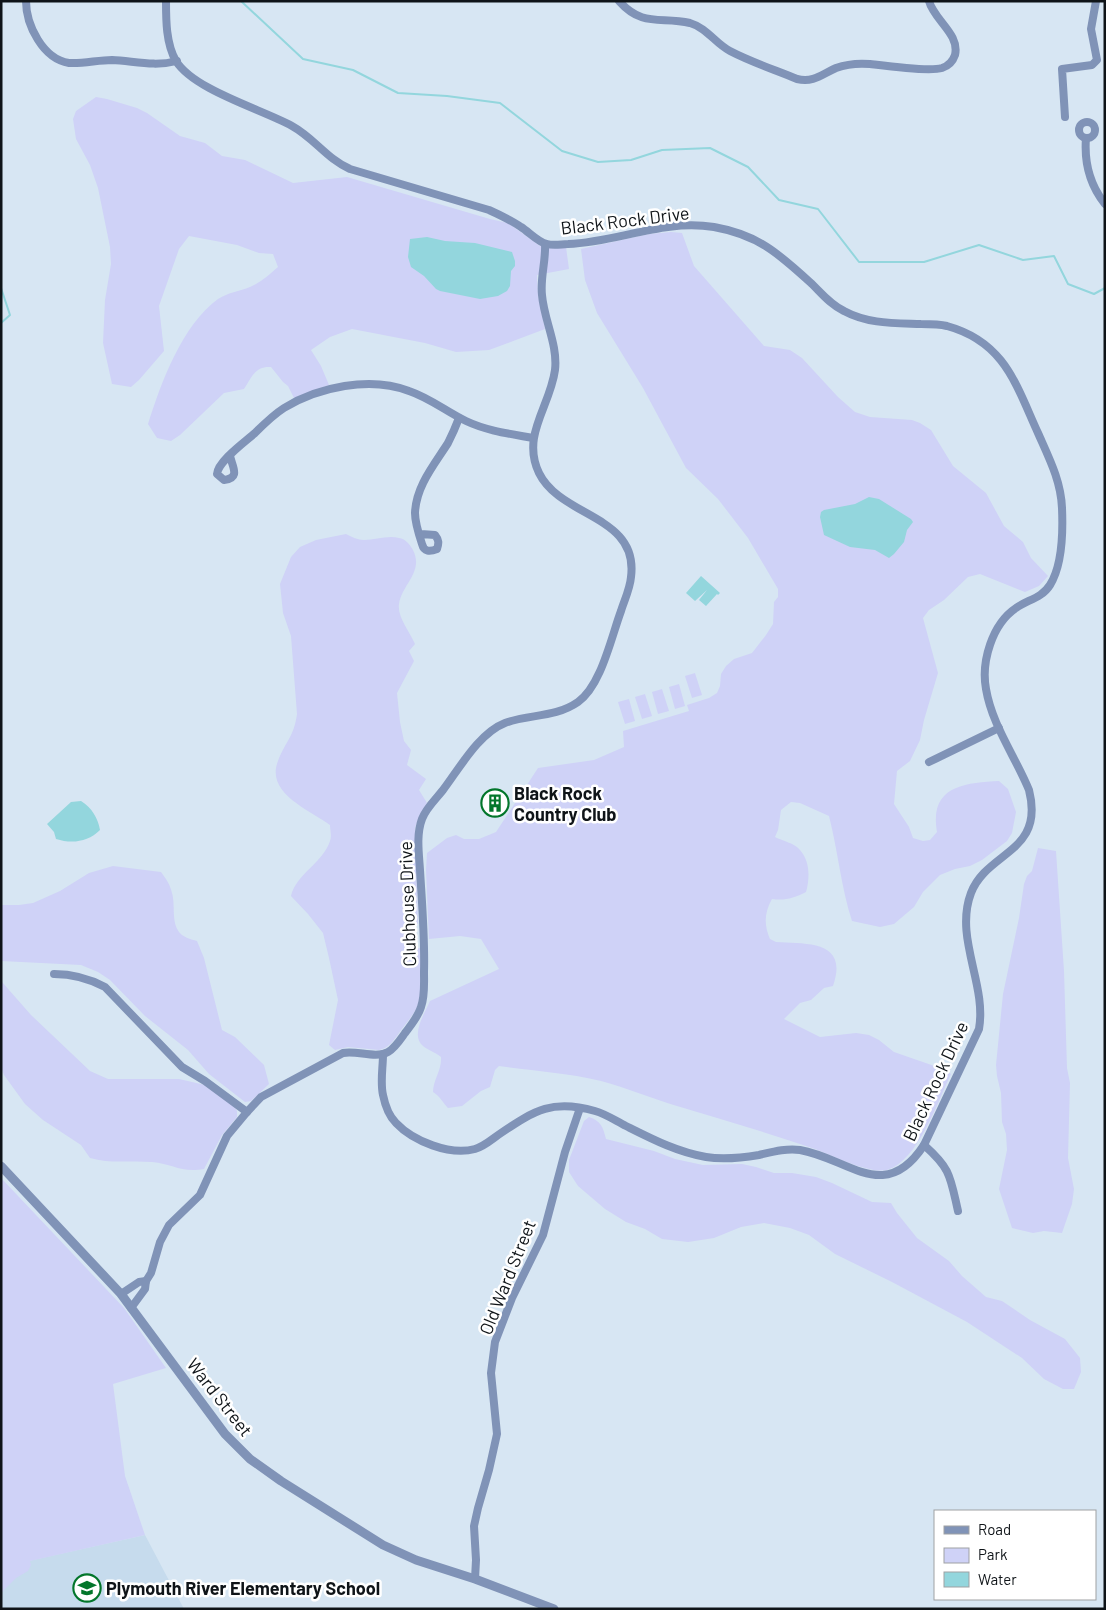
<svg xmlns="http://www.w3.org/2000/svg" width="1106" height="1610" font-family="Barlow,sans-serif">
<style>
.built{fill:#c6dbed}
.green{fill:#cfd2f7}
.water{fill:#93d6dd}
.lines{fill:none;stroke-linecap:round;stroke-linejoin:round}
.stream{stroke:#93d6dd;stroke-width:2}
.minor{stroke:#8093b7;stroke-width:8}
.tertiary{stroke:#8093b7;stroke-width:9}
.labels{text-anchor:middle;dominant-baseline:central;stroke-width:5;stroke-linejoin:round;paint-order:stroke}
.street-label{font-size:18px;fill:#0f1418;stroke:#fff}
.poi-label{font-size:18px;font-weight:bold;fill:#0f1418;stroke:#fff;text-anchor:start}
</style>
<rect width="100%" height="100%" fill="#d7e6f3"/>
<path class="built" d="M145,1535l39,74h-183v-42z"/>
<g class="green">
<path d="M96,97l11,2 30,9 10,5 33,23 25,7 17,13 23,4 48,23 54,-6 143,42 18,4 32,23 26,1 3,22 -32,6 1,20 7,34 -56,21 -33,2 -31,-9 -73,-14 -22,8 -19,13 10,16 8,19 -35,13 -6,-12 -5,-4 -12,-15c-16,-1 -19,10 -27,22l-20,4 -44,42 -9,6 -14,-3 -9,-14c13,-41 34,-99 70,-125 9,-6 22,-8 32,-12 10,-4 20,-13 28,-20l-5,-13 -14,-1 -22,-8 -48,-9 -10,13 -20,57 5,45 -25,29 -8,7 -19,-3 -9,-41 2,-43 6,-36 -1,-17 -12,-59 -8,-23 -14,-26 -3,-20 3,-8z"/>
<path d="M671,232l11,1 12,33 70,80 26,4 12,8 36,39 17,15 15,5 42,3 8,3 11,7 22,36 33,27 18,33 19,16 8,16 17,18 -9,10 -14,6 -45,-18 -12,3 -24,23 -15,10 -6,8 15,55 -14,47 -4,20 -10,21 -13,10 -3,33 15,23 4,11 10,3 7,-1 7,-8c-8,-46 27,-49 62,-51l9,8 8,23 -4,21 -5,8 -25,19 -12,6 -15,3 -15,6 -17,17 -9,15 -20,17 -14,3 -28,-6c-11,-34 -14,-70 -23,-105l-29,-13 -9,-1 -10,8 -3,20 -3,7c8,4 19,6 25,13 10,11 10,28 6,42 -12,6 -21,9 -34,7 -8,14 -8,26 -2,40l6,3c31,2 73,-2 57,44l-9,2 -13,12 -11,3 -16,16 36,18 36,-4 13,2 10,5 15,12 49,17 8,5c-13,27 -33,87 -64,96 -18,4 -54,-14 -72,-21 -46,-16 -92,-29 -138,-43 -26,-8 -50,-18 -76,-25 -33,-8 -68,-10 -102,-15l-4,4 -5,17 -9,4 -19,15 -14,2c-5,-5 -8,-12 -15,-16 0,-12 9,-22 8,-35 -6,-5 -13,-7 -18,-11 -13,-11 2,-33 7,-45l69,-32 -18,-30 -21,-3 -31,3 -3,-69 1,-17 20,-15 9,-3 8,4h15l17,-7 42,-64 56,-8 30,-13 -1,-16 66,-20 -2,-6 22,-7 8,-5 3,-7 1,-12 5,-8 8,-7 18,-6 14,-18 7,-11 1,-22 4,-5v-8l-30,-51 -30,-39 -32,-31 -43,-80 -46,-75 -12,-33 -4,-31 68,-15z"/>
<path d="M346,534c6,3 12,6 18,6 11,0 24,-5 35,-2 7,1 11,7 14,12 11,22 -11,34 -14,54 -2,13 11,28 16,40l-6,7 5,10 -17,32 3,29 4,19 7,9 -4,15 19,14 -7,11 8,13 -7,12 -5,13 3,96 -6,2 1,22h7c1,19 5,41 -3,59 -4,9 -12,17 -18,26 -5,7 -10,15 -20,17l-31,-3 -13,3 -6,-5 9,-45 -9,-42 -6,-25 -15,-19 -17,-18c5,-22 32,-33 39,-55 2,-5 0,-11 0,-16 -20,-15 -65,-32 -52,-64 7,-19 16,-24 19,-47l-6,-78 -8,-23 -3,-29 11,-27 9,-10 16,-7z"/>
<path d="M695,673l7,22 -10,3 -7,-22z"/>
<path d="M679,684l6,22 -10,3 -6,-22z"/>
<path d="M662,689l7,22 -11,3 -6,-22z"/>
<path d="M645,694l7,22 -10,3 -7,-22z"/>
<path d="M629,699l6,22 -10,3 -7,-22z"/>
<path d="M1038,848l18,3 8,120 3,97 3,15 -2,75 6,31 -2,15 -10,29 -18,-2 -11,2 -21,-5 -13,-39 8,-39 -1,-16 -4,-12 -1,-29 -4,-17 -1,-11 7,-71 16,-76 5,-34 3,-8 5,-5z"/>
<path d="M113,866l48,6c5,7 9,12 11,21 4,13 -2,32 10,42 4,3 11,5 15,6l7,17 18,72 13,7 29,28 5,19 -18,17 -6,1 -36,-28 -21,-24 -43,-34 -35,-36 -12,-8 -17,-7 -80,-4v-56h18l14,-2 27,-12 29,-18z"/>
<path d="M1,978l1,4 29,33 59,56 18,8h71l26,6 29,21 3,5v6l-15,18 -18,34c-23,4 -31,-5 -52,-7 -21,-2 -42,2 -62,-4l-9,-13 -38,-25 -18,-16 -21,-29 -3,-8z"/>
<path d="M589,1117c12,4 14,10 17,22l48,12 21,8 28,6 39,-1 14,3 18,6h18l24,4 16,6 40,19 19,1 6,10 20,25 32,23 13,15 24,21 16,4 28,19 35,19 15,19 1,14 -7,17h-11l-19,-10 -22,-21 -55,-36 -75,-40 -57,-28 -26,-19 -19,-7 -26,-5 -23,4 -27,11 -26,4 -26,-3 -17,-10 -19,-7 -21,-13 -27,-23 -9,-14v-12l15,-39z"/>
<path d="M1,1178l123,130 42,60 -53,16 12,92 20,59 -115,26 1,4 -3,6 -12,7 -15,15z"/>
</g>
<g class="water">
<path d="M427,237l18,4 30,2 37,9 3,9v5l-4,5 -1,15 -3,5 -9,5 -18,3 -40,-8 -4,-2 -12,-13 -13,-9 -3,-10 2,-18z"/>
<path d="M869,497l10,2 32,20 2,3 -6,8 -3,12 -10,12 -5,4 -14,-8 -25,-3 -26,-12 -4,-18 1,-5 3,-2 31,-6z"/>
<path d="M701,576l19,17 -2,2 -1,-1 -11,12 -7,-6 8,-10 -12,11 -9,-8z"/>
<path d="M81,801c11,7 17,17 19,29 -12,12 -28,14 -44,9l-2,-7 -7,-8 24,-22z"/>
</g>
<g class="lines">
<g class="stream">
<path d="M241,1l62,58 50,11 45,23 49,3 53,7 62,48 36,11 33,-2 31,-10 48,-2 38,19 31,33 39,9 41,53h65l55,-17 44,15 31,-4 14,28 26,10 11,-6"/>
<path d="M1,288l9,27 -9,8"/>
<path d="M1,760v3"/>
</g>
<g class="minor">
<path d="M26,1c0,24 17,58 43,62 14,1 29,-3 43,-3 22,1 42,7 65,1"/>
<path d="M166,1c0,19 0,43 10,60 18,29 85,48 116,65 22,12 35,33 58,43l139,41c11,5 22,10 32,17 8,5 18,16 26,17 7,2 15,0 21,0 51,-2 94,-25 146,-17 45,8 65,27 98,57 10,10 19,21 32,27 24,13 50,12 77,13 8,0 18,0 26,2 58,16 69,59 91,107 11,25 23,48 24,75 1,23 0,58 -12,77 -8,13 -23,15 -34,23 -24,16 -35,54 -30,81 6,36 29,67 43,101 16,63 -42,61 -58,103 -17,45 16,91 8,136l-55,116c-39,60 -76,13 -124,5 -14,-2 -28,2 -41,5 -18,3 -35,5 -53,2 -29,-5 -54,-18 -80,-31 -10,-5 -20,-12 -31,-15 -42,-12 -60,-1 -94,22 -9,6 -16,13 -26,16 -25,7 -62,-8 -79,-26 -7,-7 -11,-18 -13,-28 -3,-13 0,-27 0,-41"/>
<path d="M619,1c24,27 42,15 71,22 17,5 25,20 40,28 21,11 45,19 67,28 17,4 25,-5 39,-11 11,-4 22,-5 34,-4 16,2 59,8 72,4 6,-2 11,-7 13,-13 5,-21 -21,-35 -26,-54"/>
<path d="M1065,117l-3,-48 30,-4 5,-5 -6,-31 5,-28"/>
<circle cx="1087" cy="130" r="8"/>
<path d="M1086,138c-2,25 4,47 19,66"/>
<path d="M230,455c1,10 12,23 -6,25l-7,-6c1,-13 28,-32 38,-41 9,-9 18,-18 29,-25 34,-21 86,-32 125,-17 21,7 38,21 57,30 21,10 45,13 67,17"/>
<path d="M421,534l14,1c4,5 4,8 2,14 -7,3 -13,3 -15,-5 -3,-9 -7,-21 -7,-31 1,-27 19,-48 33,-70 4,-8 8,-17 11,-25"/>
<path d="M929,762l70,-34"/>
<path d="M54,974c18,0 34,4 51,13l77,80 23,14 42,31"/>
<path d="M924,1145c27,24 26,31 34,66"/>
<path d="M121,1294l18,-12 7,-1"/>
<path d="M131,1308l14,-19 1,-8 5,-8 9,-31 9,-17 31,-30 27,-59 20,-24 14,-15 82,-44c14,-3 32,6 45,-1 7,-4 12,-12 17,-19 6,-8 13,-16 16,-26 4,-11 3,-23 3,-35 1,-34 -2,-68 -4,-102 -1,-16 -4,-35 2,-51 4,-11 14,-20 21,-29 16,-21 36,-57 62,-67 24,-9 50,-5 73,-21 23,-16 33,-64 43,-91 3,-10 9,-22 10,-34 8,-62 -70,-59 -92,-104 -18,-38 11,-66 16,-103 3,-25 -11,-50 -13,-75 -2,-17 4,-34 3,-51"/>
<path d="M475,1579l1,-19 -2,-34 4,-18 11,-38 8,-36 -6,-61 4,-31 17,-44 31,-63 22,-83 15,-44"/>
</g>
<path class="tertiary" d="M1,1166l120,128 104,140 25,25 31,22 102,64 33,15 59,19 79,30"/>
</g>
<defs>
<g id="building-ring" transform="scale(1.4375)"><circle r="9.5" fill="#fff" stroke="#03762b" stroke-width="1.5"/><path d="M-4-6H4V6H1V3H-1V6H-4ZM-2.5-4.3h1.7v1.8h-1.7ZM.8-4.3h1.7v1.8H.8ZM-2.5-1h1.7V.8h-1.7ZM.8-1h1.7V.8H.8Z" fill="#03762b"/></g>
<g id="school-ring" transform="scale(1.4375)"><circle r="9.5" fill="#fff" stroke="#03762b" stroke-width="1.5"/><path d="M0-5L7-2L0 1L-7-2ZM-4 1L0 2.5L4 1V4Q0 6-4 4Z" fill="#03762b"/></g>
</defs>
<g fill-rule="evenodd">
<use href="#building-ring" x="495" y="803"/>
<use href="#school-ring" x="87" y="1588"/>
</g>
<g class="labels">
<g class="street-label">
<text transform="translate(625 220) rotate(-7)">Black Rock Drive</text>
<text transform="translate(407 904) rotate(-92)">Clubhouse Drive</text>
<text transform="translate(935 1081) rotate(-65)">Black Rock Drive</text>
<text transform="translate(507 1277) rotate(-68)">Old Ward Street</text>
<text transform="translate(220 1397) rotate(52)">Ward Street</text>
</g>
<g class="poi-label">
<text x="514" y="793">Black Rock<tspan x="514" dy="21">Country Club</tspan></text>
<text x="106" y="1588">Plymouth River Elementary School</text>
</g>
</g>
<rect width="1106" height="1610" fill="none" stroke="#0f1418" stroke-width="5"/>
<rect x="934" y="1510" width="162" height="90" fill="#ffffff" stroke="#9fa1a3"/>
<rect x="944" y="1526" width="25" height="8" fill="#8093b7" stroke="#9fa1a3"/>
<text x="978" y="1535" font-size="15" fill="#0f1418">Road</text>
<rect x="944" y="1548" width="25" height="15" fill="#cfd2f7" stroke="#9fa1a3"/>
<text x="978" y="1560" font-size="15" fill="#0f1418">Park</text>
<rect x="944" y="1572" width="25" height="15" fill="#93d6dd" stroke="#9fa1a3"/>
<text x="978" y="1585" font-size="15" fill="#0f1418">Water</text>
</svg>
